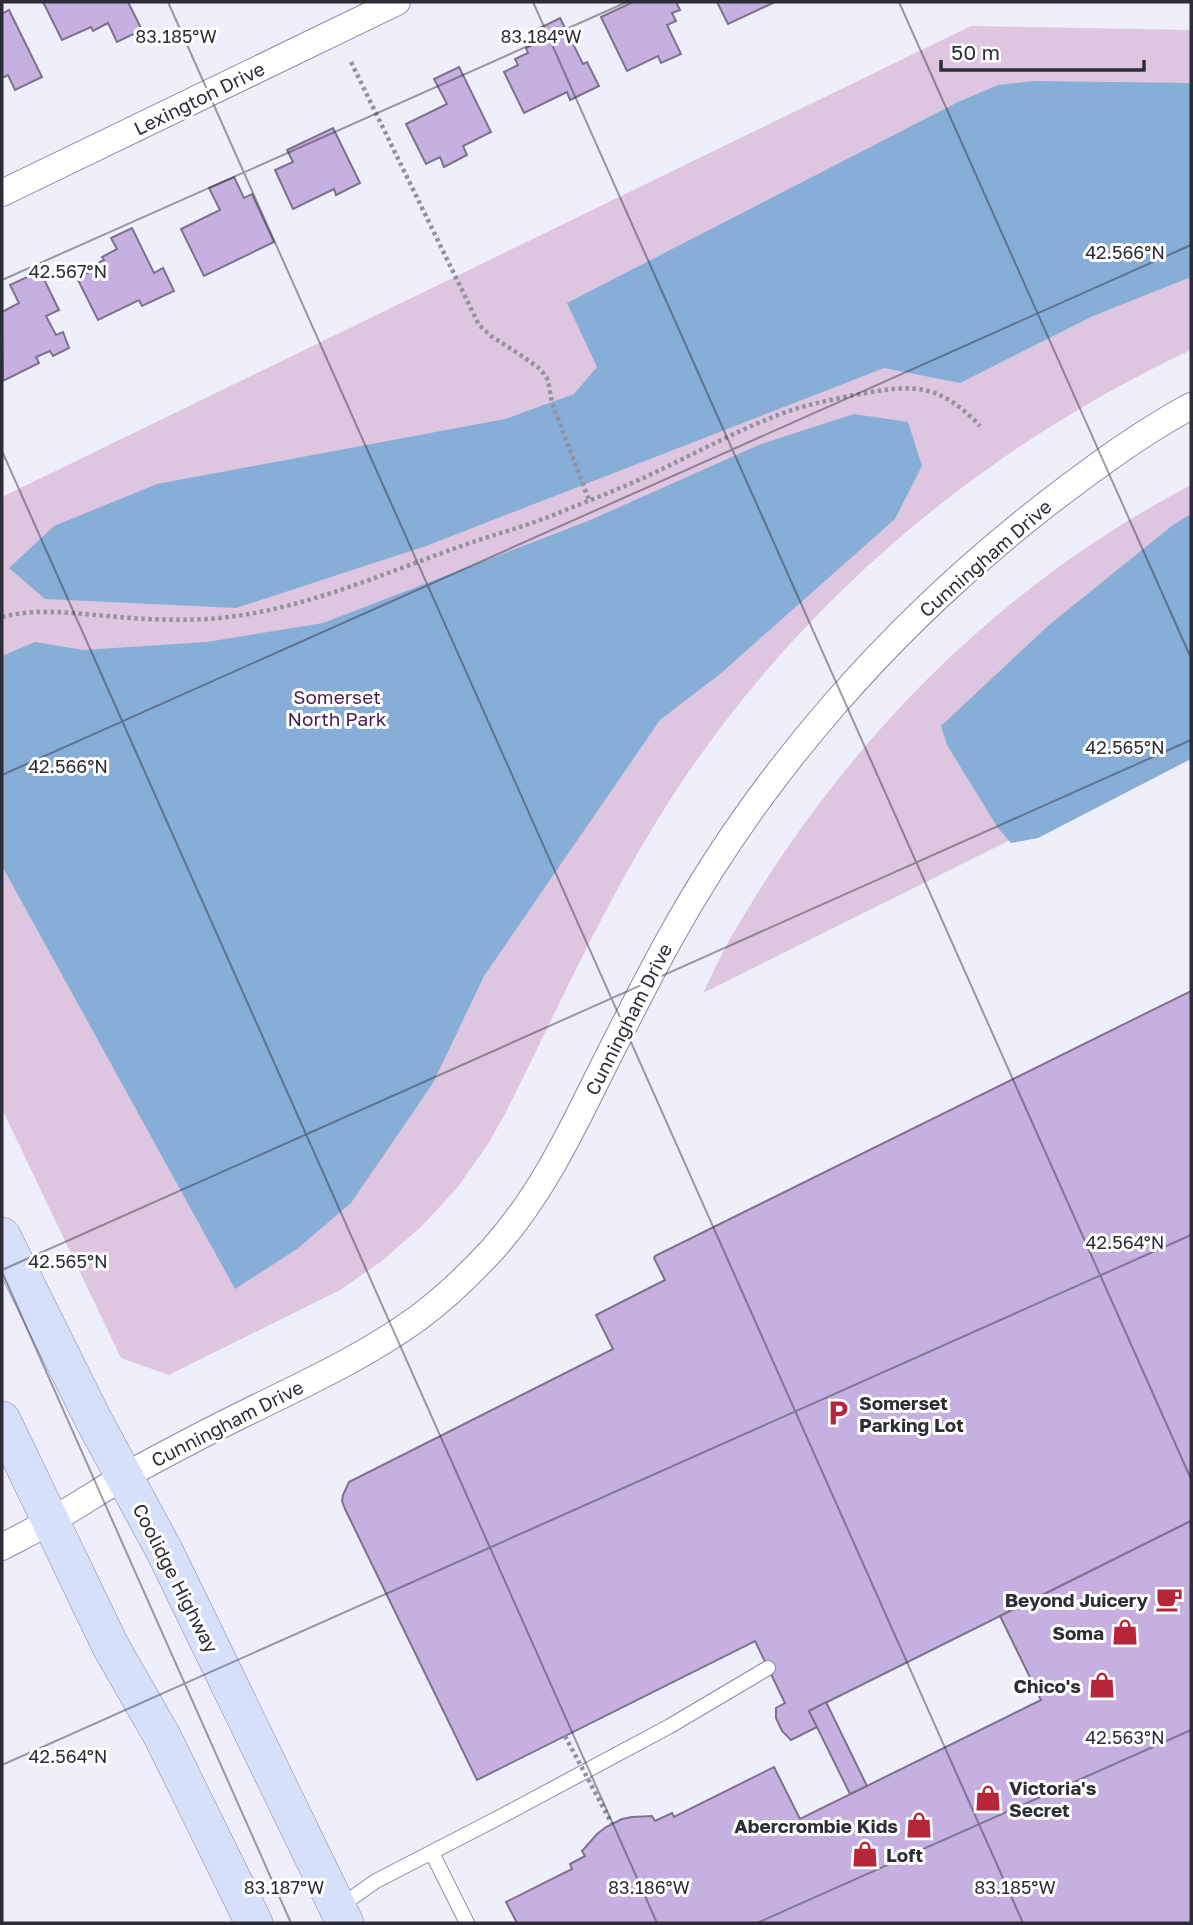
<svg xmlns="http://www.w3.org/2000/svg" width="1193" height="1925" font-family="'Golos Text',sans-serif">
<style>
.green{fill:#dec6e0}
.water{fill:#87aed7}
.building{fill:#c6b0e1;stroke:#7d728c;stroke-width:2}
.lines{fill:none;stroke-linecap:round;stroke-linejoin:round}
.lane-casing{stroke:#8a89a5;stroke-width:16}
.street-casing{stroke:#8a89a5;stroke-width:28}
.secondary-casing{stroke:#8a89a5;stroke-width:38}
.path{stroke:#92929e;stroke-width:4.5;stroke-dasharray:3.5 3.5;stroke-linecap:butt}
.lane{stroke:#fff;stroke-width:14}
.street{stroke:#fff;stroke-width:26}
.secondary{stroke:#d6e0fa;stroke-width:37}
.path-bridge{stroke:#92929e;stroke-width:4.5;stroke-dasharray:3.5 3.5;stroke-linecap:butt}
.ticks{fill:none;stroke:#2d2d38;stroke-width:2;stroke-opacity:0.45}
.labels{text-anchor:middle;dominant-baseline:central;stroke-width:6;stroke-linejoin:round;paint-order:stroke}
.street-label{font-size:19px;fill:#2d2d38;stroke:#fff}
.park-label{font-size:19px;fill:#4a1b4f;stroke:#fff}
.poi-label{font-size:19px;font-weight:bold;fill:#2d2d38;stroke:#fff;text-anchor:end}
.ticks-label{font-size:18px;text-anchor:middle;fill:#2d2d38;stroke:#fff;stroke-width:6;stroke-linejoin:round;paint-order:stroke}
</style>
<rect width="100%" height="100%" fill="#efeffc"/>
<g class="green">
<path d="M971,26l220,4v320c-210,98 -395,254 -521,450 -64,99 -112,209 -165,314l-17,30 -31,44 -35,38 -40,35 -42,29 -171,85 -48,-17 -119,-249v-612z"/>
<path d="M1191,485v265l-488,243c11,-22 21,-45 34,-66 110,-187 261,-341 454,-442z"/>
</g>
<g class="water">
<path d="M1033,81l158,2v194l-98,39 -133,67 -76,-15 -458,178 -190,62 -191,-9 -36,-31 45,-42 103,-42 348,-65 69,-25 23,-27 -30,-64 391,-201 40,-17z"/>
<path d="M854,414l54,8 14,44 -27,53 -175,155 -60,46 -176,256 -51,107 -82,120 -54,46 -62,40 -233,-423v-210l33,-14 48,8 124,-8 116,-19 265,-102 173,-77z"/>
<path d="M1191,514v245l-153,79 -27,5 -13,-15 -51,-83 -6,-19 108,-101 124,-100z"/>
</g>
<g class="building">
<path d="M43,2h85l14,28 -25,12 -9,-19 -15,8 -2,-4 -29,13z"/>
<path d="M633,2h43l4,8 -8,3 4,8 -9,4 14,29 -20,9 -3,-7 -31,15 -26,-54z"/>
<path d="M717,2h58l-47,22z"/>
<path d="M9,10l33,67 -27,13 -7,-15 -6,3v-64z"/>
<path d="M560,18l23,46 4,-2 12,24 -29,14 -3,-8 -43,21 -20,-41 14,-7 -3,-6 13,-6 -2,-5 15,-7 -5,-11z"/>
<path d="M459,67l32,65 -28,14 4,9 -23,12 -4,-10 -14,7 -20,-40 41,-20 -13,-25z"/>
<path d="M333,128l27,55 -24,12 -2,-6 -41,20 -18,-39 18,-8 -6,-12z"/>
<path d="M234,177l10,21 8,-4 22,48 -70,34 -23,-47 39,-19 -11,-22z"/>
<path d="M132,228l22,45 9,-5 11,23 -32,15 -3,-6 -41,20 -21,-42 15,-7 -2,-4 14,-7 -2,-3 15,-8 -6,-11z"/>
<path d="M40,271l19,39 -13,6 10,19 7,-3 6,16 -16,8 -3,-5 -14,6 3,6 -36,18 -1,-69 17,-9 -9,-18z"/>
<path d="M1191,991v530l-382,190 8,16 -26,13 -9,-9 -6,-13v-10l9,-5 -30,-62 -278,139 -132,-271 -3,-8 1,-6 6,-13 264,-133 -17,-34 69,-35 -11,-22 1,-2z"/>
<path d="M1191,1521v402h-674l-11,-21 66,-33 -2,-5 15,-8 -3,-5 15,-17 9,-7 16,-8 10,-2 20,-1 3,5 17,-8 2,4 100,-50 26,52 241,-119 -41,-84z"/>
<path d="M826,1702l41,84 -17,8 -41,-83z"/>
</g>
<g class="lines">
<g class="lane-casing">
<g id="lane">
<path d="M432,1853l35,70"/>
<path d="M339,1907l37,-26 124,-64 170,-91 98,-58"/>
</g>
</g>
<g class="street-casing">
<g id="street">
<path d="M2,193l395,-191"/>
<path d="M2,1547c17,-9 35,-18 52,-28 25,-14 48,-30 73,-44 25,-14 50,-27 75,-40 72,-38 150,-69 216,-117 27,-20 52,-44 75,-69 44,-49 73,-107 102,-166 24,-48 48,-96 74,-143 93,-169 224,-316 375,-434 47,-36 95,-72 147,-100"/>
</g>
</g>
<g class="secondary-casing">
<g id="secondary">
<path d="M2,1236l91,183 72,133 180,371"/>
<path d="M2,1420l109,227 51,89 92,187"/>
</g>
</g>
<g class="path">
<path d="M351,62l128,263 12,11 28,18 20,14 5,6 4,6 4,23 37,97"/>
<path d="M2,617c35,-9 69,-4 105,-1 33,3 66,5 100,3 83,-5 166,-41 243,-69 35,-13 71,-22 106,-36 34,-14 69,-27 102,-43 46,-22 91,-47 140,-63 22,-6 45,-11 67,-15 18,-3 35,-6 53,-4 25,3 45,19 62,37"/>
</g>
<use href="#lane" class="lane"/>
<use href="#street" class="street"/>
<use href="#secondary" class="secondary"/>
<path class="path-bridge" d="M565,1736l47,88"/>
</g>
<path class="ticks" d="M168,2l855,1921M533,2l658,1477M899,2l292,656M2,280l625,-278M2,451l655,1472M2,775l1189,-530M2,1270l1189,-530M2,1272l289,651M2,1765l1189,-530M757,1923l434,-193"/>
<defs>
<g id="parking-bare" transform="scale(2.1)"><path d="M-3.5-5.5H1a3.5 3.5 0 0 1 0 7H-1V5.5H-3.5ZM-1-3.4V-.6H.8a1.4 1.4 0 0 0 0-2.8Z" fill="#b7253b" stroke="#fff" stroke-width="2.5" paint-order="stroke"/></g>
<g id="cafe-bare" transform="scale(2.1)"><path d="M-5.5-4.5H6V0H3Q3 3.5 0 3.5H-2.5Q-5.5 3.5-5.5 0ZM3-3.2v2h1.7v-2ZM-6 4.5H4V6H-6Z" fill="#b7253b" stroke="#fff" stroke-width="2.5" paint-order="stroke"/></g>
<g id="shop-bare" transform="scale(2.1)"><path d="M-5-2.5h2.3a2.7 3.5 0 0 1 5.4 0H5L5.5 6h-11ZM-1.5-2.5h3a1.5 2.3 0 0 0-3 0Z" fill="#b7253b" stroke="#fff" stroke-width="2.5" paint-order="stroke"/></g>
</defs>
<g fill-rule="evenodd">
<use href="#parking-bare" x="838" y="1413"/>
<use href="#cafe-bare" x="1169" y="1599"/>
<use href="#shop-bare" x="1125" y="1632"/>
<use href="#shop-bare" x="1102" y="1685"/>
<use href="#shop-bare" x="988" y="1798"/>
<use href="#shop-bare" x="919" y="1825"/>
<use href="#shop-bare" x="865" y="1854"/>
</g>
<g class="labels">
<g class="street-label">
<text transform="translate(199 98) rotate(-26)">Lexington Drive</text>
<text transform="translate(985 558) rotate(-41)">Cunningham Drive</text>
<text transform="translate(628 1019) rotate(-63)">Cunningham Drive</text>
<text transform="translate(227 1423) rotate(-27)">Cunningham Drive</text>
<text transform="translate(176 1578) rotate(63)">Coolidge Highway</text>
</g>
<g class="park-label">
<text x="337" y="696">Somerset<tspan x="337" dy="22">North Park</tspan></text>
</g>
<g class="poi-label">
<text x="859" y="1402" text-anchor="start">Somerset<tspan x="859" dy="22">Parking Lot</tspan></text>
<text x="1148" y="1599">Beyond Juicery</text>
<text x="1104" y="1632">Soma</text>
<text x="1081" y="1685">Chico's</text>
<text x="1009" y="1787" text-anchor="start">Victoria's<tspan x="1009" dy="22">Secret</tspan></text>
<text x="898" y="1825">Abercrombie Kids</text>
<text x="886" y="1854" text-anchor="start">Loft</text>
</g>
</g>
<g class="ticks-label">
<text x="541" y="43">83.184°W</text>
<text x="176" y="43">83.185°W</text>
<text x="1125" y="259">42.566°N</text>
<text x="68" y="278">42.567°N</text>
<text x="1125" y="754">42.565°N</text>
<text x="68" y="773">42.566°N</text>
<text x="1125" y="1249">42.564°N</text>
<text x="68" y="1268">42.565°N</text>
<text x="1125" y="1744">42.563°N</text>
<text x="68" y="1763">42.564°N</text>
<text x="284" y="1894">83.187°W</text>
<text x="649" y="1894">83.186°W</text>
<text x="1015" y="1894">83.185°W</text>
</g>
<rect width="1193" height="1925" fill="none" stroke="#2d2d38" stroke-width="7"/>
<path d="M941 60v10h203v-10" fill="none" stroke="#2d2d38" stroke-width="3.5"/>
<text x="951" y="60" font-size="21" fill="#2d2d38" stroke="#ffffff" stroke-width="5" paint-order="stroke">50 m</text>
</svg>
